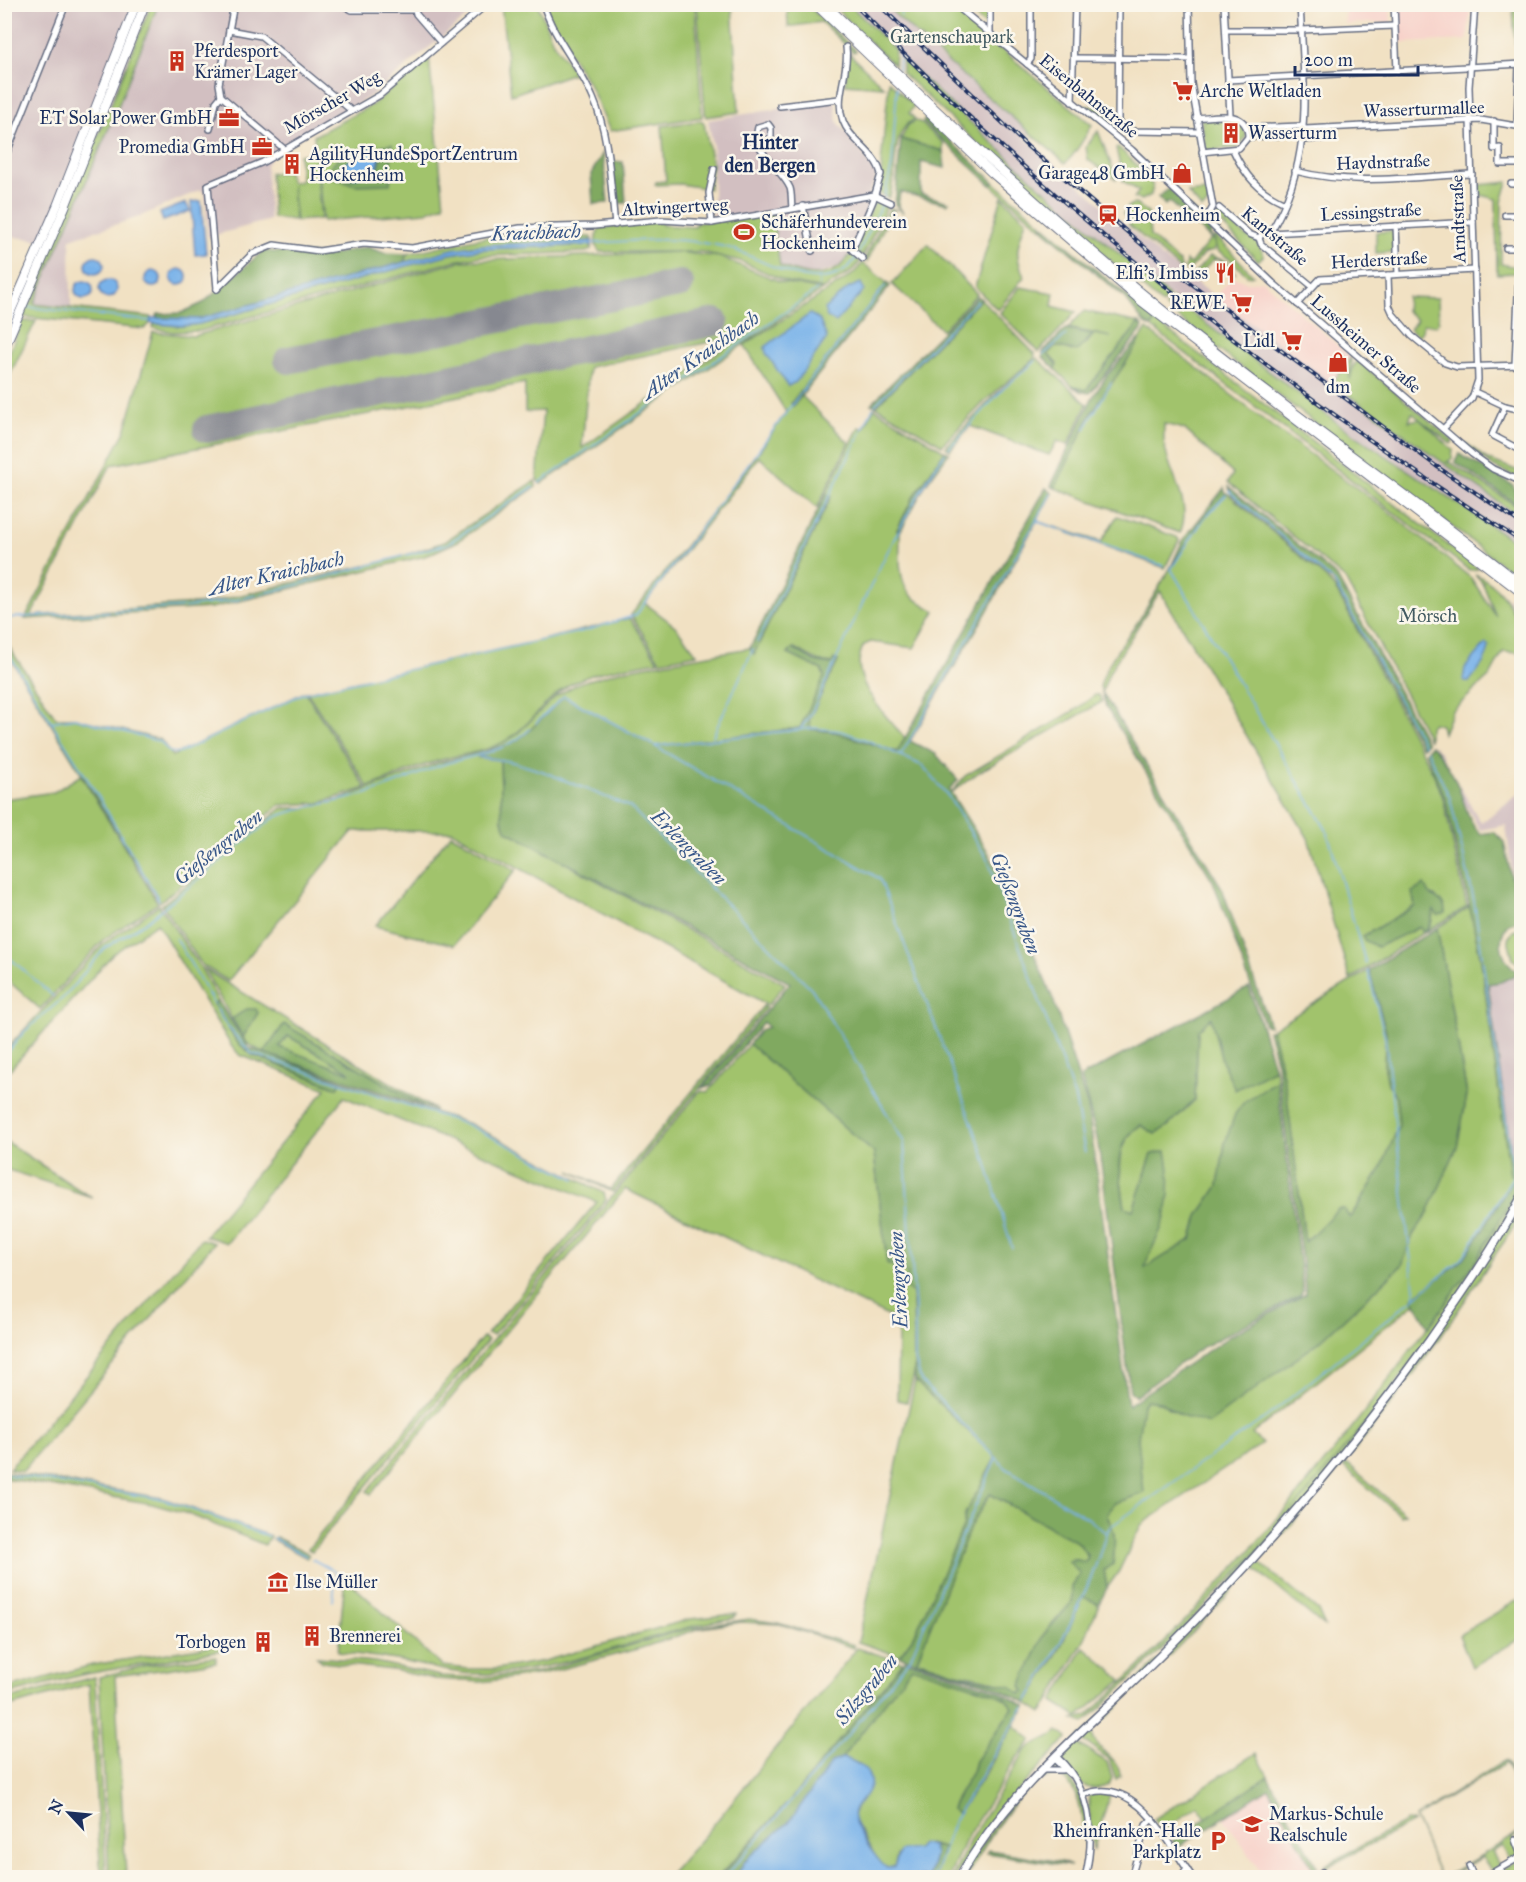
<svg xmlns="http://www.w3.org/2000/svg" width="1526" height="1882" font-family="'IM FELL Great Primer',serif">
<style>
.built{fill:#f7d1c9}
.industrial{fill:#d2bfc1}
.green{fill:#a1c36c;stroke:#5e7965;stroke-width:1.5;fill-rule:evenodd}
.forest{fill:#80a960;stroke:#4e6c5f;stroke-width:1.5;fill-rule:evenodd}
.water{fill:#79b2e9;stroke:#4a70a4;stroke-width:1.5}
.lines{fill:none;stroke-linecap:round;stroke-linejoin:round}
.stream{stroke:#79b2e9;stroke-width:1.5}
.runway{stroke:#868890;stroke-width:28}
.minor-casing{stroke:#666d81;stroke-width:8}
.major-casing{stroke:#666d81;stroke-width:10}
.highway-casing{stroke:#666d81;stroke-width:10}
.minor{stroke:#fff;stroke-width:5}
.major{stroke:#fff;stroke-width:7}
.highway{stroke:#fff;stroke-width:8}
.rail-casing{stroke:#1b2f5e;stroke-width:4}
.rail{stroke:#fbf7ec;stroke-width:1.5;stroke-dasharray:4.5;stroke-linecap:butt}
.labels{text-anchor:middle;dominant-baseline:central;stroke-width:5;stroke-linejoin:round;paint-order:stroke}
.park-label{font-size:18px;fill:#435b62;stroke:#fbf7ec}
.poi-label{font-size:18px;fill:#1b2f5e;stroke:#fbf7ec;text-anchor:start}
.street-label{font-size:18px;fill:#1b2f5e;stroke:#fbf7ec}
.neighbourhood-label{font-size:20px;font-weight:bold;fill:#1b2f5e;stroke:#fbf7ec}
.water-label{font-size:20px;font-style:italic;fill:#375688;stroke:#fbf7ec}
</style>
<rect width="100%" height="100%" fill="#fbf7ec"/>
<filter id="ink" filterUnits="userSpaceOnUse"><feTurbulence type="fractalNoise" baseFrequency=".0167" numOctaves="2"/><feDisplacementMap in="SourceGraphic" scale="12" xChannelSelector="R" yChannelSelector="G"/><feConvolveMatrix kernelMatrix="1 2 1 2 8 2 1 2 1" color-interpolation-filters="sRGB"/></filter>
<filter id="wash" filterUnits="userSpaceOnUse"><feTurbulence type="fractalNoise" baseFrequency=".008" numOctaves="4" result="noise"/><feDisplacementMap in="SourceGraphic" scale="24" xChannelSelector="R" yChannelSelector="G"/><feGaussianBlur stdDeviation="1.35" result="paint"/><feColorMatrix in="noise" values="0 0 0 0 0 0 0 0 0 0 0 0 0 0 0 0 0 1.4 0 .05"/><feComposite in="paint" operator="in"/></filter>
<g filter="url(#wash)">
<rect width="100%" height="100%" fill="#f1e1c3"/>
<g class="built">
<path d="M1344,5h46l1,17 -46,2z"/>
<path d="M1398,5h73l-4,35 -66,3z"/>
<path d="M1233,276l14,7 15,-3 89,77 -19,26 -117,-86z"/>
<path d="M1269,1788l44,81 -13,8h-35l-42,-60z"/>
</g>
<g class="industrial">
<path d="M5,5h476l-112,92 -92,51 -11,17 4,55 -62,17 -3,-44 -5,-3 -64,28 -66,21 1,69 -37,-4 22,-54 -24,-11 -27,-3z"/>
<path d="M850,5h35l55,52 48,37 43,39 -3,3 -6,-5 -2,2 11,10 132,115 276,203 76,51 6,6v28l-201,-135 -162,-125 -153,-131 -106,-99z"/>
<path d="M835,100l2,21 40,52 -9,24 4,6 -22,51 -11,13 -25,8 -14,-2 -21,-7 -66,-45v-74l-5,-27z"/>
<path d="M1507,597l14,10v22z"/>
<path d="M1430,743l10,9 41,71 40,-31v103l-6,1 -9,-71 -26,5z"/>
<path d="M1515,972l6,1 1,188 -8,14 -27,-192z"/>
</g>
<g class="green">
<path d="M151,5h7l-39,99 -85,200 117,13v6l-7,6 -139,-14 -1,-13 26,2z"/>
<path d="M501,5h37l15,37 21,31 -63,22z"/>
<path d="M545,5h150l7,112 -92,14 -20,-45 -33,-53z"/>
<path d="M697,5h35l7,107 -33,5 -1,-3z"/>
<path d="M787,5h20l49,46 -3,1 -32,-30 -33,5z"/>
<path d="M832,5h18l45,45 -1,15z"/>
<path d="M885,5h64l143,120c-7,12 -17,31 -27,38 -60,-53 -123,-103 -180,-158z"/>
<path d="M960,5h26l1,21z"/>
<path d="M1520,5h2l-1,45 -6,-7 -2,-34 5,-1z"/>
<path d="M849,53l35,34 -39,-3z"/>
<path d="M429,57l15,148 -18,7 -103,9 -9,-85 58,-31z"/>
<path d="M902,59l133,123 134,114 -7,8 -126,-106 -134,-125z"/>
<path d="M889,81l25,25 -5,7 6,6c-27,13 -16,54 -26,79l-9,-4c-4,-9 4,-19 1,-30z"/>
<path d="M1082,106l31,2 1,14 4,7 -3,2z"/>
<path d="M1229,116c11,5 16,9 17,21l-8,10 -32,4 -5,-32z"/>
<path d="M700,121l4,2 8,41 -3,25 -29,-5 -25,1 1,-3 10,-1 -4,-55z"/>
<path d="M915,121l5,1 23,21v8l-42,-12 7,-14z"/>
<path d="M1299,127v5l-49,3 -1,-4z"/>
<path d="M1098,131l18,46v2l-28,-19 -2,-13z"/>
<path d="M1118,147l25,24 10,15 -2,9 -9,5 -8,-2 5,-7 -16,-10 -7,-33z"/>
<path d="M315,153l6,66 -25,2 -4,-35 3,34 -22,-2 -3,-45 18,-1 3,10 10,-1 -2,-26z"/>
<path d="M994,182l48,42 3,7 -54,-46z"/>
<path d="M1508,182l-6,20 -1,62 16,3v6l-20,1 -1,-75 -16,-4 -1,-10z"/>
<path d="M1207,191l2,12 -7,6 -14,-16z"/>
<path d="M1002,197l24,23c-8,26 -13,30 -2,57l-26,33 -23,-23z"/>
<path d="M876,198l12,6 -25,52 -9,-4z"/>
<path d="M1135,204l13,8 2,24 30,27 2,8 -53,-46 2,-5 -8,-6 7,-9z"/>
<path d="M890,208l6,2 -4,1 -25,51 -2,-3 3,-7z"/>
<path d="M1218,212l28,24 9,3 9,16 -6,6 -41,-42z"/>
<path d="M772,214l8,52c18,7 41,15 59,1 5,-4 8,-10 13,-14l8,9 -9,10 -28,17 -36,-7 -47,-21 -38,-9h-102c-7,-7 -5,-15 0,-24l62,-7v4l33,2 1,-4z"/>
<path d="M561,229l16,8h15v4l-121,5 -67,16 3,-8c51,-12 101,-23 154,-25z"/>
<path d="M1395,231l1,21 -20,1v-21z"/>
<path d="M1214,237h3l36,38 -5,1 -18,-17 -13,-8z"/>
<path d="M1212,238l3,7 -1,6 -9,2 -17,18 -3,-2 1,-8 4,3z"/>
<path d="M928,244l49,50 -35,36 -50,-46z"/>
<path d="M592,245l-1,5 -5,2 -104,4 -28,5 -254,70 -28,1 -19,-4 1,-4 28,2 17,-2 250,-70 33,-5z"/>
<path d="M678,252l42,5 61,25 41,8 -281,194 -4,-4 6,-69 -18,1v-29l-414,82 -80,151 177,-13 186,-44 50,-17 91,-61 1,6 -80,55 -31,14 -214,52 -186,11 100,-188 28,-99 41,4 267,-75zM739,336v1l-157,111 7,-81z"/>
<path d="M1210,256l16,5 10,13 -18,-15 -5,1 -16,17 -5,-1z"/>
<path d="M863,263l24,20 -95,120 1,3 9,-10 47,47 -32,65 -58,-51 -114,146 30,23 22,28 -37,7 -29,-46 126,-160 29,-43 -42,-67 108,-70z"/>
<path d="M1020,287l34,6 -2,13 24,6 -37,40 -39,-39z"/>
<path d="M1407,297l31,1 1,23 -2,4 -14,-1 -1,7 -4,5 -8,-7 7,-9 -11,-9z"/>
<path d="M1172,298l168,127 181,121v33l-306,-232 -50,-40z"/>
<path d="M981,299l54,55 -1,5 -46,39 -46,47 -66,-39z"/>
<path d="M1084,311l55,12 -53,68 -14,-5 -17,-17 2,-5 -10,-10 8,-9 17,6 15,-8 7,-9 17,3 -43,-9z"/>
<path d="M22,321h14l-31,64v-22z"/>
<path d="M1156,321l323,248 -10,1 -318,-243z"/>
<path d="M1147,329l118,92 119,87 87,70 25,38 -14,-34 -7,-8c32,15 46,45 46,79l-18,-1 -13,24 -38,35 -9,22 -2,-8 -8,-2 -4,4v13l-84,-161 -117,-97 5,-8 -49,-45 -20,-5c0,7 -1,16 1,23 5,30 28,56 15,86l-125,-45 36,-74z"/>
<path d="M1351,357l-1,23 3,-14 5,-5 95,80 -2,3 -39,-31 -3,8 10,-2 34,31 -1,9 -5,3 4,1 70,46v9l-189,-135z"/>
<path d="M1037,358l50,46 -19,41 -11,-4 -8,14 -79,-29 -20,24 -4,-3 47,-50z"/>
<path d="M874,408l71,43 -32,47 -16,32 3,2c0,18 -3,47 10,62 6,7 17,12 25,17l-21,37 -43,-6 -7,3c-19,32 22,71 41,93l-8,14 -62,-20 -24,-3 -2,-10 29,-58 -13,3 -31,-16 -6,6 34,16 2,7 -24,51 -145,18 -91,-50 -34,34 -15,11 -36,17 21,2 2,60 5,11 278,153 -17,21 -316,-174h-99l-125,150 -26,-16 -40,-60 120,-97h22l34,-8 100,-37 51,-13 26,-14 41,-40 23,-13 44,-13 126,-22 5,5 77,-156 -5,-3 33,-67 5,2z"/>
<path d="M1467,444l20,15 34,13v7l-27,-12 -29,-22z"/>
<path d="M1227,493l99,85 11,14 99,187 7,19 24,109 -41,25 5,-7 5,-28 -9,-4 -14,3 2,10 -52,30 14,11 43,-20 3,6 -73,46 -42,-141 -148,-247 -50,80 -8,21 -2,-5c5,-24 26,-47 39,-67 28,-44 50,-91 88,-127z"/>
<path d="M1117,516l60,21 2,3 -14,28 -129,-47 65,21z"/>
<path d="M630,618l28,43c-33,6 -79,11 -104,35 -16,14 -28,32 -47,44 -21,13 -47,14 -70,21 -24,7 -46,18 -69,26l-61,-95 235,-52z"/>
<path d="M9,647l47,71h19l86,22 11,16 133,-64 61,96 -47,15 -39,2 -120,97 -152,-248z"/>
<path d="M1095,695h4l3,7 -123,70 -27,20 13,-16 110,-66z"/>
<path d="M81,775l77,128 -55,37 -63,69 -35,-31v-179l49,-7z"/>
<path d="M451,834l65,36 -62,75 -79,-19z"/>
<path d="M1469,904l12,56 30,215h4l6,-14v20l-7,-5 -31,54 -20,30 -50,38 2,5 -163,131 10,10 -121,81 -22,46 -12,17 -3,-18 9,-6c1,-10 2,-21 1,-30 0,-6 -6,-13 -7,-20l8,-11 29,-10c-3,-25 -13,-71 2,-93l14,2 21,13 91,-40 47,-33 83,-77 11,-30 14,-20 30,-68 10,-52 -30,-167 31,-20z"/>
<path d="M159,905l42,63 17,33 -5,3 24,38 37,22 64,24 3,-7 129,43 134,69 2,7 -113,135 -6,-1 110,-132 -253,-105 -117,146 -22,-7 121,-147 -86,-34 -8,-8 -75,-124 -44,31 -108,121v-22l9,-12 90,-98z"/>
<path d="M1521,929h1l-1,37 -8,-7 -5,-20 5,-8z"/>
<path d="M204,969l231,141 -12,-4 -139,-82 -20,29 -16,-9 -5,-7 15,-24 -11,-4 -15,10z"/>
<path d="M1369,970l17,62 -2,32 4,19 8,14 3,28 -18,44 -32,50 -27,8 -17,15 -19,-153 -14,-60z"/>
<path d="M764,1005l2,3 -153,184 -43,-21 40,18 2,-1z"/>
<path d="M1211,1018l11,43 13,28 40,-20 2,11 -33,22 -19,41 -7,43 -20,30 -6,23 -34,23 -14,6 8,-114 -19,57 -8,-4c-5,-28 -12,-65 16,-82l14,9 13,-8 27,-26 3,-71z"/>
<path d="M288,1036l59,34 6,5 -74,-28z"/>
<path d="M749,1044l125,109 13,110 20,10v16l6,3 1,82 -7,28 -10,-2 1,-79 -273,-132 -254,305 -4,-3 333,-400 8,1z"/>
<path d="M5,1141l76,50 11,6 -87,-28z"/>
<path d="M1521,1182l-1,10c-111,201 -268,377 -436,531l-10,-4 13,-3c117,-107 220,-225 314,-353 43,-58 85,-116 120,-181z"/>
<path d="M1521,1202c0,22 -22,45 -33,63 -109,172 -249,327 -396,466 0,20 28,24 28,45l-4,3 -7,-20 -30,-21 118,-116 203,-238z"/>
<path d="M201,1239l13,4 -191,228 -14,-2z"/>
<path d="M483,1337l5,3 -176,211 -4,-2z"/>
<path d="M915,1381l81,76 -31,57 -1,11 -50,111 -15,20 -41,-14z"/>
<path d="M1347,1464l2,1 56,49 -4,2 -58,-50z"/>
<path d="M4,1472l158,26 108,38 -5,9 -77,-31 -36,-10 -147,-26z"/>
<path d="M990,1494l89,49 9,14 -3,5 -13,-3 8,15 -8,12v16l-28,32 -22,53 2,4 -4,3c-11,-6 -22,-13 -34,-15 -21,-5 -45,-7 -63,-18l-7,1 55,-137z"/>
<path d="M275,1537l30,15 4,3 -2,3 -35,-19z"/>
<path d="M1260,1563l58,48 7,16 -70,-58z"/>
<path d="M345,1578l97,88 27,3h27l48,-8 146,-42 46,-5 -2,4c-83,13 -161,52 -246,56 -27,1 -51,-5 -77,-11 -24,-5 -48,-8 -73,-11z"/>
<path d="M1083,1596l16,8 -16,39 -41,70 -15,-10 33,-55z"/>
<path d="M1521,1598v40l-49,29 -13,-32z"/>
<path d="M749,1619l29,4 76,22v3l-74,-24 -39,-2 -40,6 -60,20 -99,26 -61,8 -46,-3 -42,-9 -70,-8 -6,-5 58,5 65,14 40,2 59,-6 148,-43z"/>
<path d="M225,1644l-3,6 -141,25 -76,20v-6l87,-24z"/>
<path d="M1084,1647l38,33 -44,37 -25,-16z"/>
<path d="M857,1648l46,14 -112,137 -73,78 -51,1 43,-49z"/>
<path d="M216,1656v6l-101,14 11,201h-17l-10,-200 48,-12z"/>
<path d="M912,1666l82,27 12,6 7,9 -38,53 -3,11 -21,36 7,6 29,-43 27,-46 18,15 -16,19 -51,81 -16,37h-14l8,-29 -17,-5 -6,2 -3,5 -20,5 -3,12 -6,1 -7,-3 -29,-47 17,-41 -10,-13 -17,-6z"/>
<path d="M94,1677l1,5 11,195h-4l-2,-14 -11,-179 -84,24v-8z"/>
<path d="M1058,1731l9,7 -65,70 -47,69 -3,1 19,-40 54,-87c9,-10 23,-10 33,-20z"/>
<path d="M1075,1742l32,20 5,16 -3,7c-28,11 -33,-7 -48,-26l4,-8z"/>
<path d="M1256,1753l12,23 -62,42 -8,-12 -36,25 -8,-12z"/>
<path d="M1504,1761l3,1 14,39 -15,-38 -91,55 25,59 -25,-59z"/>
<path d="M1059,1770c26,16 30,55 28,82 -4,-5 -4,-37 -8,-49 -29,-81 -95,45 -113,74l-6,1c16,-26 67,-110 99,-108z"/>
<path d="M1103,1792l7,2 -17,57c0,-13 -6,-47 -4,-56z"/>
<path d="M1407,1821l6,1 -90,47 1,-3z"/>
<path d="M1521,1832l-8,7 7,14 -11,6 -7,-13 -10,6 7,13 -8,6 -9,-14 -34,20 -5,1z"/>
<path d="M1521,1859v18h-23l-2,-5 2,2 6,-4 -1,-2z"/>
</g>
<g class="forest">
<path d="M926,118l68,64 -3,3 -68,-63z"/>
<path d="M901,139l42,12 2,17 -24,-6v32l28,8 -2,2 -47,-12 -2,13 5,8 -8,-9z"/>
<path d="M392,144l-2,40 -35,1 -22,-7 -2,-13 15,-12 22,-6 -29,21 4,8 11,3 25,-12 2,-10 -10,-10z"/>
<path d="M603,153l5,50 -15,1 -2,-30z"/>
<path d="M611,161l12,1 3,41h-12z"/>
<path d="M1169,189l50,45 -9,-3 1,8 -42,-37 -4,3 -7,-8z"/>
<path d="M1042,224l114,97 -5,6 -7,-4 -19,-25 -80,-67z"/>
<path d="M367,247l17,6 23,1 -3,8 -205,57h-44l3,-5 23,-1 22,-10 60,-52 66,4z"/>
<path d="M887,283l3,3 -97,120 -2,-3z"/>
<path d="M978,296l3,3 -105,107 -5,-2z"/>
<path d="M1139,323l4,4 -2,4 -51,62 -8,-1 -10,-6 14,4z"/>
<path d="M1066,329l28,5 -17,17 -22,-5 -7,8 9,10 -2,5 -12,-12v-5z"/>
<path d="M1139,339l-2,7 -46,68 -36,74 -4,-2 41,-88 16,-24z"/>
<path d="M945,451l4,2 -23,31 -26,48 -3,-2 16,-32z"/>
<path d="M1459,454l54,31 3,8 5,4v10l-66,-45z"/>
<path d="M1229,487l108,90 90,166 -5,4 -89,-165 -102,-88z"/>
<path d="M1046,488l6,5 -64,117 -78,131 26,13 22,26 -9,10 38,60 23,46 43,103 35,108 40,298 102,-69 76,-42 -29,-231 -9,-32 4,-2 14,60 19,153 33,-33h6l6,9 31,-49 18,-44 -3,-28 -8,-13 -4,-20 2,-32 -17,-62 68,-42 30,167 -10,52 -30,68 -14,20 -11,30 -83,77 -111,82 -27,-9 -21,-13 -14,-2 -3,5 -5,34 6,54 -29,10 -8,11c1,7 7,14 7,20 1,9 0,20 -1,30l-9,6 3,18 -8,16 -16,-7 -23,51 -33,55 -32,-16 -96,-31 15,-20 50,-111 1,-11 31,-57 -81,-76 -2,-89 -6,-2v-17l-20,-10 -13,-110 -125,-109 11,-14 8,-3 -5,-5 -52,63 -9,3 88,-105 -283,-152 -5,-11 -2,-60 -22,-4 37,-15 15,-11 34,-34 91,50 145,-18 24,-51 -2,-7 -34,-16 5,-6 22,13 16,3 3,-5 4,2 -29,58 2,10 24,3 62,20zM990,1494l89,49 9,14 -3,5 -7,-2 -9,1 11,13 -8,12v16l-28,32 -23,52 3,5 -4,3 -9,-8 -42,-9 -52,-17 54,-135z"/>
<path d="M1224,488l2,7 -24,25 -32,49 13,-29z"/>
<path d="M826,494l5,2 -77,158 -4,-6z"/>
<path d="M1102,692l120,196 48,138 -5,-1 -52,-144 -107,-174z"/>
<path d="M1431,745c11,12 21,25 27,41 7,17 9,33 22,48l14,-2 10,10 11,54h6v24l-13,4c-13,17 -6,37 11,49l-18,9 -13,2 26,191 8,7 -46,79 -47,66 -17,-29 51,-38 20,-30 31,-54 -4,-1 -29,-215 -12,-56 -24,-105 -20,-47z"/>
<path d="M1424,885c2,3 3,6 5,8 8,9 16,6 16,20l-7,2 -4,-5c-4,9 -2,17 -11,23l-3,-6 -43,20 -13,-7 -1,-4 52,-30 -3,-14z"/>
<path d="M1249,987l26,82 -40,21 -13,-29 -11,-43 -13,12 -3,69 -27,27 -13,8 -14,-9c-29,17 -21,54 -16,82l8,3 19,-56 14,-3c6,28 5,52 -5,78 -5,13 -13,26 -16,39l47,-29 6,-23 20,-30 7,-43 10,-29 9,-12 33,-22 26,211 -3,5 -99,52 -65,48 -6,-5 -26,-207 -7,-46 -16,-61z"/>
<path d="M218,1001l31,47 92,33 -3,7 -86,-33 -15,-13 -24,-38z"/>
<path d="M247,1009h9l2,4 -15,24 -11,-18z"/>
<path d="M284,1024l139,82 -159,-53zM288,1036l59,34 3,3 -71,-26z"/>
<path d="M905,1660l91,30 30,16 -68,108 -7,-5 21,-37 3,-11 38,-53 -7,-9 -12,-6 -82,-26 -70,91 -10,5 -43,59 -44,39 -9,16 -17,1 72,-79z"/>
<path d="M1268,1776l49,91 -4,2 -44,-81 -92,60 -5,-7z"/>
<path d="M932,1846l11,2 -8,29 -6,1 6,-24z"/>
<path d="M989,1850l72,12 10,4 -84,-13z"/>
</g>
<g class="water">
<path d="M370,147l5,2 5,8 -3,12 -23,9 -15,-6v-4z"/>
<path d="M201,201l5,53 -11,1 -4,-53z"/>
<path d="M186,203l4,8 -27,10 -3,-8z"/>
<path d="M592,241v4l-110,4 -33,5 -250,70 -17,2 -32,-3 1,-5 48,1 254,-70 29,-4z"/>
<circle cx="95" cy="265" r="9"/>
<circle cx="179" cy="277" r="8"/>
<circle cx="153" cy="279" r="8"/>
<circle cx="108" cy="289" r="9"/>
<circle cx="84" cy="290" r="9"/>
<path d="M861,283l3,7 -28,32 -9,-5 -3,-8 25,-21z"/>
<path d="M810,314l9,5 8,19 -31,44 -8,4 -22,-33 -1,-6z"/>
<path d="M1486,644l3,2c-2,16 -11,23 -20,36l-6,-2 2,-12z"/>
<path d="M842,1758c12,2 34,14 27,30 -3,9 -12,15 -15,23 -5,10 24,52 33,57l7,-1 6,-16 17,-2 5,-6 10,3 3,8 -6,23h-193l9,-16 44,-39 43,-60z"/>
</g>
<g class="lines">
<g class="stream">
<path d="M901,16l1,-12"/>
<path d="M898,70l1,-14"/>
<path d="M884,198l8,-33 5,-79"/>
<path d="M592,243c34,-1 71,-6 105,-1 12,2 25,3 36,7 36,14 96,54 124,7"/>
<path d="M859,252l24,-50"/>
<path d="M819,286v-7"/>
<path d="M4,305l6,1"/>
<path d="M27,307l123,14"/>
<path d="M1043,355l23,-20"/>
<path d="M875,405l102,-104"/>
<path d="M1085,429l26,-46"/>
<path d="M949,448l55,-60 32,-27"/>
<path d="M539,483l278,-193"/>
<path d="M1229,491l105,91 90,163"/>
<path d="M1226,495l-23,25 -32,49 156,262 39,133"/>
<path d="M1037,520l14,-26"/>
<path d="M4,618l184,-11 48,-7 49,-12 162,-44 86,-57"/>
<path d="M757,642l116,-234"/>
<path d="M10,656l88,140 61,104"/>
<path d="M50,722l25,-4 86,24 8,10 10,1 125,-60 284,-63 48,-15 181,-244 68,-85"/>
<path d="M536,723l28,-27 91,50 159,-18 27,3 26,9 56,26 25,30 40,64 87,238 10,55"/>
<path d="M801,728l9,-12c43,-89 79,-181 135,-263"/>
<path d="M712,738l41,-89"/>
<path d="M655,746l225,133 105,279 27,90"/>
<path d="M1427,750l23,48 24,103 40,275"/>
<path d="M901,755l135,-234 128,45"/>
<path d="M479,757l30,4 33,10 88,36 182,182 92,153 11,167v50l6,22 85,87 83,51 17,14 4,-6 159,-112 193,-156 60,-97"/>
<path d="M176,938l50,87 25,28 217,72 107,54"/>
<path d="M4,953l49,43"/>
<path d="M1368,971l17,66 30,259"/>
<path d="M4,1057l20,-25 40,-35 41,-49 41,-26 126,-103c24,-12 69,-17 97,-26 28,-8 54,-23 82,-31 30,-8 56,-11 79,-33"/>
<path d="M4,1474l158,25 106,37"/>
<path d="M273,1538l33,18"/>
<path d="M312,1559l24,13 -3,29"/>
<path d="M1027,1702c31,-53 62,-108 79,-168"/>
<path d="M724,1878l129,-149 57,-70 86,-201"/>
<path d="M934,1878l20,-58 70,-113"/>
</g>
<g class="runway">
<path d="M288,360l392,-76"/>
<path d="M207,429l508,-107"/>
</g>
</g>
</g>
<g filter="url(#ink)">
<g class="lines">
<g class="minor-casing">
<g id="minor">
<path d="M341,4l11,6h62"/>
<path d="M414,4l2,10 25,29"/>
<path d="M543,4c11,35 36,61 50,94 17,39 17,84 22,127"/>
<path d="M954,4l178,146 141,133 199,171 21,15 29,13"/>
<path d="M1119,4l-1,117 5,7 9,3 66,1"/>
<path d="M1189,4l2,79 22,124 -4,7h-7"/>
<path d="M1224,4l6,111"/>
<path d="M1394,4l3,67"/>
<path d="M229,30l32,6 91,75"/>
<path d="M1226,30h75l93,-4"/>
<path d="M990,33v-29"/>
<path d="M846,47c4,25 -12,48 -3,74 7,20 33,31 38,53l-8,27 -21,49 11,9"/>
<path d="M1074,58l116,1"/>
<path d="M1027,64l4,-5v-55"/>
<path d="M1228,80l294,-16"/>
<path d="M221,96l62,52"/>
<path d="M1072,102l3,-98"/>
<path d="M780,106l59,-7"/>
<path d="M1196,118c19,-1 52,-10 52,19l-9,11 -37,4"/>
<path d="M1494,121v28l6,-1v16h22"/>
<path d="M1517,126l2,-62"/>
<path d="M1247,128l53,-2 5,3 176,-9 41,7"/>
<path d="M210,129l6,-27 5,-6 -2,-12 15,-80"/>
<path d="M1248,137l55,-3"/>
<path d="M1303,140l25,-2v-10"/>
<path d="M762,149l9,-12v-9l-3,-4 -10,3c-7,25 24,42 32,61 2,6 1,14 2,19"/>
<path d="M1233,150c12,26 25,41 52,53"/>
<path d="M4,160l62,-156"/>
<path d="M1295,171c58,15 118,6 177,3"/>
<path d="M1511,184h11"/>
<path d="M803,206l9,45"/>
<path d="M1219,208l30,26 10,4 2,6 51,42"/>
<path d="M1505,215h17"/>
<path d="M712,223l-3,-30 5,-24"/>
<path d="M1396,226l2,48"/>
<path d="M1270,233l203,-11"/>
<path d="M1259,238l3,-4 8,-1c45,-74 34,-147 30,-229"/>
<path d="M1506,248h16"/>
<path d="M1388,275l1,30 4,9 19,22 33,27 12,4 65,-2"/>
<path d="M217,289l35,-35 22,-9 45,6 45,-7 48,4 108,-20 74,-2 67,-6 51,3 162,-28 17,8"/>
<path d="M217,289l-9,-104 55,-23 117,-67 107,-91"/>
<path d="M1297,304l23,-25 155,-9"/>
<path d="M1515,365l4,-94 3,-5"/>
<path d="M1475,392l30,14 17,4"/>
<path d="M1505,406l-13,29 30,16"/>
<path d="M1443,429l29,-31 6,-18 -9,-293 6,-83"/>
<path d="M1056,1756c35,31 40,77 29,122"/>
<path d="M1056,1756v5l14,13"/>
<path d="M1043,1770h20"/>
<path d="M1083,1795c53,-22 85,48 110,83"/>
<path d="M1515,1840l6,15"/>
<path d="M1469,1866l5,12"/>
<path d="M1322,1872l3,6"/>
<path d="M1131,1878l15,-53 6,-6"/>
<path d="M1180,1878l7,-9"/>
<path d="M1483,1878l39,-22"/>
</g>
</g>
<g class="major-casing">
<path id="major" d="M959,1878c50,-91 134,-154 206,-227 96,-96 185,-200 264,-310 33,-47 66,-94 93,-145"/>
</g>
<g class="highway-casing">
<g id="highway">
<path d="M815,4l177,169 149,128 381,292"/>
<path d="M825,4c115,111 231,221 356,321 111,89 229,171 341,260"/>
<path d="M4,327l53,-121 79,-202"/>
<path d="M4,349l61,-142 80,-203"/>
</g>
</g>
<use href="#minor" class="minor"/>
<use href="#major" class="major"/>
<use href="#highway" class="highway"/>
<g class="rail-casing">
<g id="rail">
<path d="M854,4c203,208 424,381 668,538"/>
<path d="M878,4l150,143 133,114 275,205 86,58"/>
</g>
</g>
<use href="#rail" class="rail"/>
</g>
</g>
<defs>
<g id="building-bare" transform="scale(1.62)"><path d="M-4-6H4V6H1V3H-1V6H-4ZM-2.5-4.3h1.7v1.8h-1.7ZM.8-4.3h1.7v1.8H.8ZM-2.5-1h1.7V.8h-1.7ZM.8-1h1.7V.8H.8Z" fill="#c8321e" stroke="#fbf7ec" stroke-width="2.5" paint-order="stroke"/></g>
<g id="supermarket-bare" transform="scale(1.62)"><path d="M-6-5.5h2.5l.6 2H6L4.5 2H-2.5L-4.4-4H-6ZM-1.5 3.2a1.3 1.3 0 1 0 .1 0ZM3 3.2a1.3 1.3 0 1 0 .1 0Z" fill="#c8321e" stroke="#fbf7ec" stroke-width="2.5" paint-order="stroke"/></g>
<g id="office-bare" transform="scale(1.62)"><path d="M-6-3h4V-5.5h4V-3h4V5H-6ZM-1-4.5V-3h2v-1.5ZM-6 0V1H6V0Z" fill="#c8321e" stroke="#fbf7ec" stroke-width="2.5" paint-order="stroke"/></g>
<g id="shop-bare" transform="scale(1.62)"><path d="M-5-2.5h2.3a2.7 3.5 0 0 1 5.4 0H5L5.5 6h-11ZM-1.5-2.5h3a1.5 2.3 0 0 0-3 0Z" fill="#c8321e" stroke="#fbf7ec" stroke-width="2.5" paint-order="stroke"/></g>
<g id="station-bare" transform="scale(1.62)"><path d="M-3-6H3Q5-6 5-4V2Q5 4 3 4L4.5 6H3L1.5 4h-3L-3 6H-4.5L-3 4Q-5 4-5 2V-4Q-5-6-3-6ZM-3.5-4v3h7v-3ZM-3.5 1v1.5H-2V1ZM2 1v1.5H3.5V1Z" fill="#c8321e" stroke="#fbf7ec" stroke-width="2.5" paint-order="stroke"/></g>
<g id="stadium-bare" transform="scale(1.62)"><path d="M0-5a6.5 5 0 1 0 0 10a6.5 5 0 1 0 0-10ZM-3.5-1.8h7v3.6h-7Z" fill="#c8321e" stroke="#fbf7ec" stroke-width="2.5" paint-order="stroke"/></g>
<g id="restaurant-bare" transform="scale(1.62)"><path d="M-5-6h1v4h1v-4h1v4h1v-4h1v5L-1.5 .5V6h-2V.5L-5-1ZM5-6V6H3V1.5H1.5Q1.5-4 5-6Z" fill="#c8321e" stroke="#fbf7ec" stroke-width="2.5" paint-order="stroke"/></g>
<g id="museum-bare" transform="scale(1.62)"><path d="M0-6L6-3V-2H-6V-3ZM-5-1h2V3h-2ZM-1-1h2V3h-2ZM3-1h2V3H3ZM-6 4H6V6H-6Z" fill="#c8321e" stroke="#fbf7ec" stroke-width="2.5" paint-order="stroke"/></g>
<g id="school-bare" transform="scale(1.62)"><path d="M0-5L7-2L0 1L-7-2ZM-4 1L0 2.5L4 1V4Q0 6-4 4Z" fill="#c8321e" stroke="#fbf7ec" stroke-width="2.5" paint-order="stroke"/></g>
<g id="parking-bare" transform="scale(1.62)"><path d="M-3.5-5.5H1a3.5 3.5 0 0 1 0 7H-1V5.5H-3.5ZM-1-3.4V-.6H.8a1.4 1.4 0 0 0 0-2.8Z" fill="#c8321e" stroke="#fbf7ec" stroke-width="2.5" paint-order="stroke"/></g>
</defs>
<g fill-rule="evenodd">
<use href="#building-bare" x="177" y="61"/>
<use href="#supermarket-bare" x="1183" y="91"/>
<use href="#office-bare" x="229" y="118"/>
<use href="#building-bare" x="1231" y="133"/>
<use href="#office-bare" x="262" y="147"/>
<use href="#building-bare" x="292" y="164"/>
<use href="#shop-bare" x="1182" y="173"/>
<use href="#station-bare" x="1108" y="215"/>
<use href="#stadium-bare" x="744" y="232"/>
<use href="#restaurant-bare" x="1225" y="273"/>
<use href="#supermarket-bare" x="1242" y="303"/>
<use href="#supermarket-bare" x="1292" y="341"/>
<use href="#shop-bare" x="1338" y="362"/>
<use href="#museum-bare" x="278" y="1582"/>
<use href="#building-bare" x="312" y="1636"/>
<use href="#building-bare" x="263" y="1642"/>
<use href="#school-bare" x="1252" y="1824"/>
<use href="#parking-bare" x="1218" y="1841"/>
</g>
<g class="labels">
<g class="park-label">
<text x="952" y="37">Gartenschaupark</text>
<text x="1428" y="616">Mörsch</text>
</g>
<g class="poi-label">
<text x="194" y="51">Pferdesport<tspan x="194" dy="21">Krämer Lager</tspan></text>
<text x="1200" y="91">Arche Weltladen</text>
<text x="212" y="118" text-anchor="end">ET Solar Power GmbH</text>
<text x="1248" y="133">Wasserturm</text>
<text x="245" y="147" text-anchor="end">Promedia GmbH</text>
<text x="309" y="154">AgilityHundeSportZentrum<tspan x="309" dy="21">Hockenheim</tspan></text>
<text x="1165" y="173" text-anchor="end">Garage48 GmbH</text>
<text x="1125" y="215">Hockenheim</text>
<text x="761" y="222">Schäferhundeverein<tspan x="761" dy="21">Hockenheim</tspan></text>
<text x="1208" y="273" text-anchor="end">Elfi's Imbiss</text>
<text x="1225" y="303" text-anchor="end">REWE</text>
<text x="1275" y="341" text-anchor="end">Lidl</text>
<text x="1338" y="387" text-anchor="middle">dm</text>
<text x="295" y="1582">Ilse Müller</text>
<text x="329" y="1636">Brennerei</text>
<text x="246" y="1642" text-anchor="end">Torbogen</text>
<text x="1269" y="1814">Markus-Schule<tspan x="1269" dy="21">Realschule</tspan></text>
<text x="1201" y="1831" text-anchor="end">Rheinfranken-Halle<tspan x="1201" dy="21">Parkplatz</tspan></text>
</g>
<g class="street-label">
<text transform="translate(1089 96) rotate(39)">Eisenbahnstraße</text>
<text transform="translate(332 102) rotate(-30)">Mörscher Weg</text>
<text transform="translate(1424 109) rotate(-2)">Wasserturmallee</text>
<text transform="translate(1383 162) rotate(-2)">Haydnstraße</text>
<text transform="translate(675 207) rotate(-3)">Altwingertweg</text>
<text transform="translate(1371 212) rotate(-3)">Lessingstraße</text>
<text transform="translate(1458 219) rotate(-92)">Arndtstraße</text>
<text transform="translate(1275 236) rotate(40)">Kantstraße</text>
<text transform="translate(1379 260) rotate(-3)">Herderstraße</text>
<text transform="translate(1366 344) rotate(41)">Lussheimer Straße</text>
</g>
<g class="neighbourhood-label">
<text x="770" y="142">Hinter<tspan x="770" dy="23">den Bergen</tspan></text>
</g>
<g class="water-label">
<text transform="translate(536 232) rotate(-2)">Kraichbach</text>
<text transform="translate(700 355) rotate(-35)">Alter Kraichbach</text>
<text transform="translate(276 573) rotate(-13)">Alter Kraichbach</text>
<text transform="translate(218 847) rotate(-39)">Gießengraben</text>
<text transform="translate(689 847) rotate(45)">Erlengraben</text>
<text transform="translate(1016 903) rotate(69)">Gießengraben</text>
<text transform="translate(898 1280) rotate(-93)">Erlengraben</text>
<text transform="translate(866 1689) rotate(-50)">Silzgraben</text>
</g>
</g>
<rect width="1526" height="1882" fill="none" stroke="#fbf7ec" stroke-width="24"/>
<g transform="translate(69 1813) rotate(296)" stroke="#fbf7ec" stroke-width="4.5" paint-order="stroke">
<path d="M0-4.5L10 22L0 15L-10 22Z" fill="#1b2f5e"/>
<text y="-9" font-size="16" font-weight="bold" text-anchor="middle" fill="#1b2f5e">N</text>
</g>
<path d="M1295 66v9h123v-9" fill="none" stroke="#1b2f5e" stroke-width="3"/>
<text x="1304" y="66" font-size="18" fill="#1b2f5e" stroke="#fbf7ec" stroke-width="4.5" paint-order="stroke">200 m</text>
</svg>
